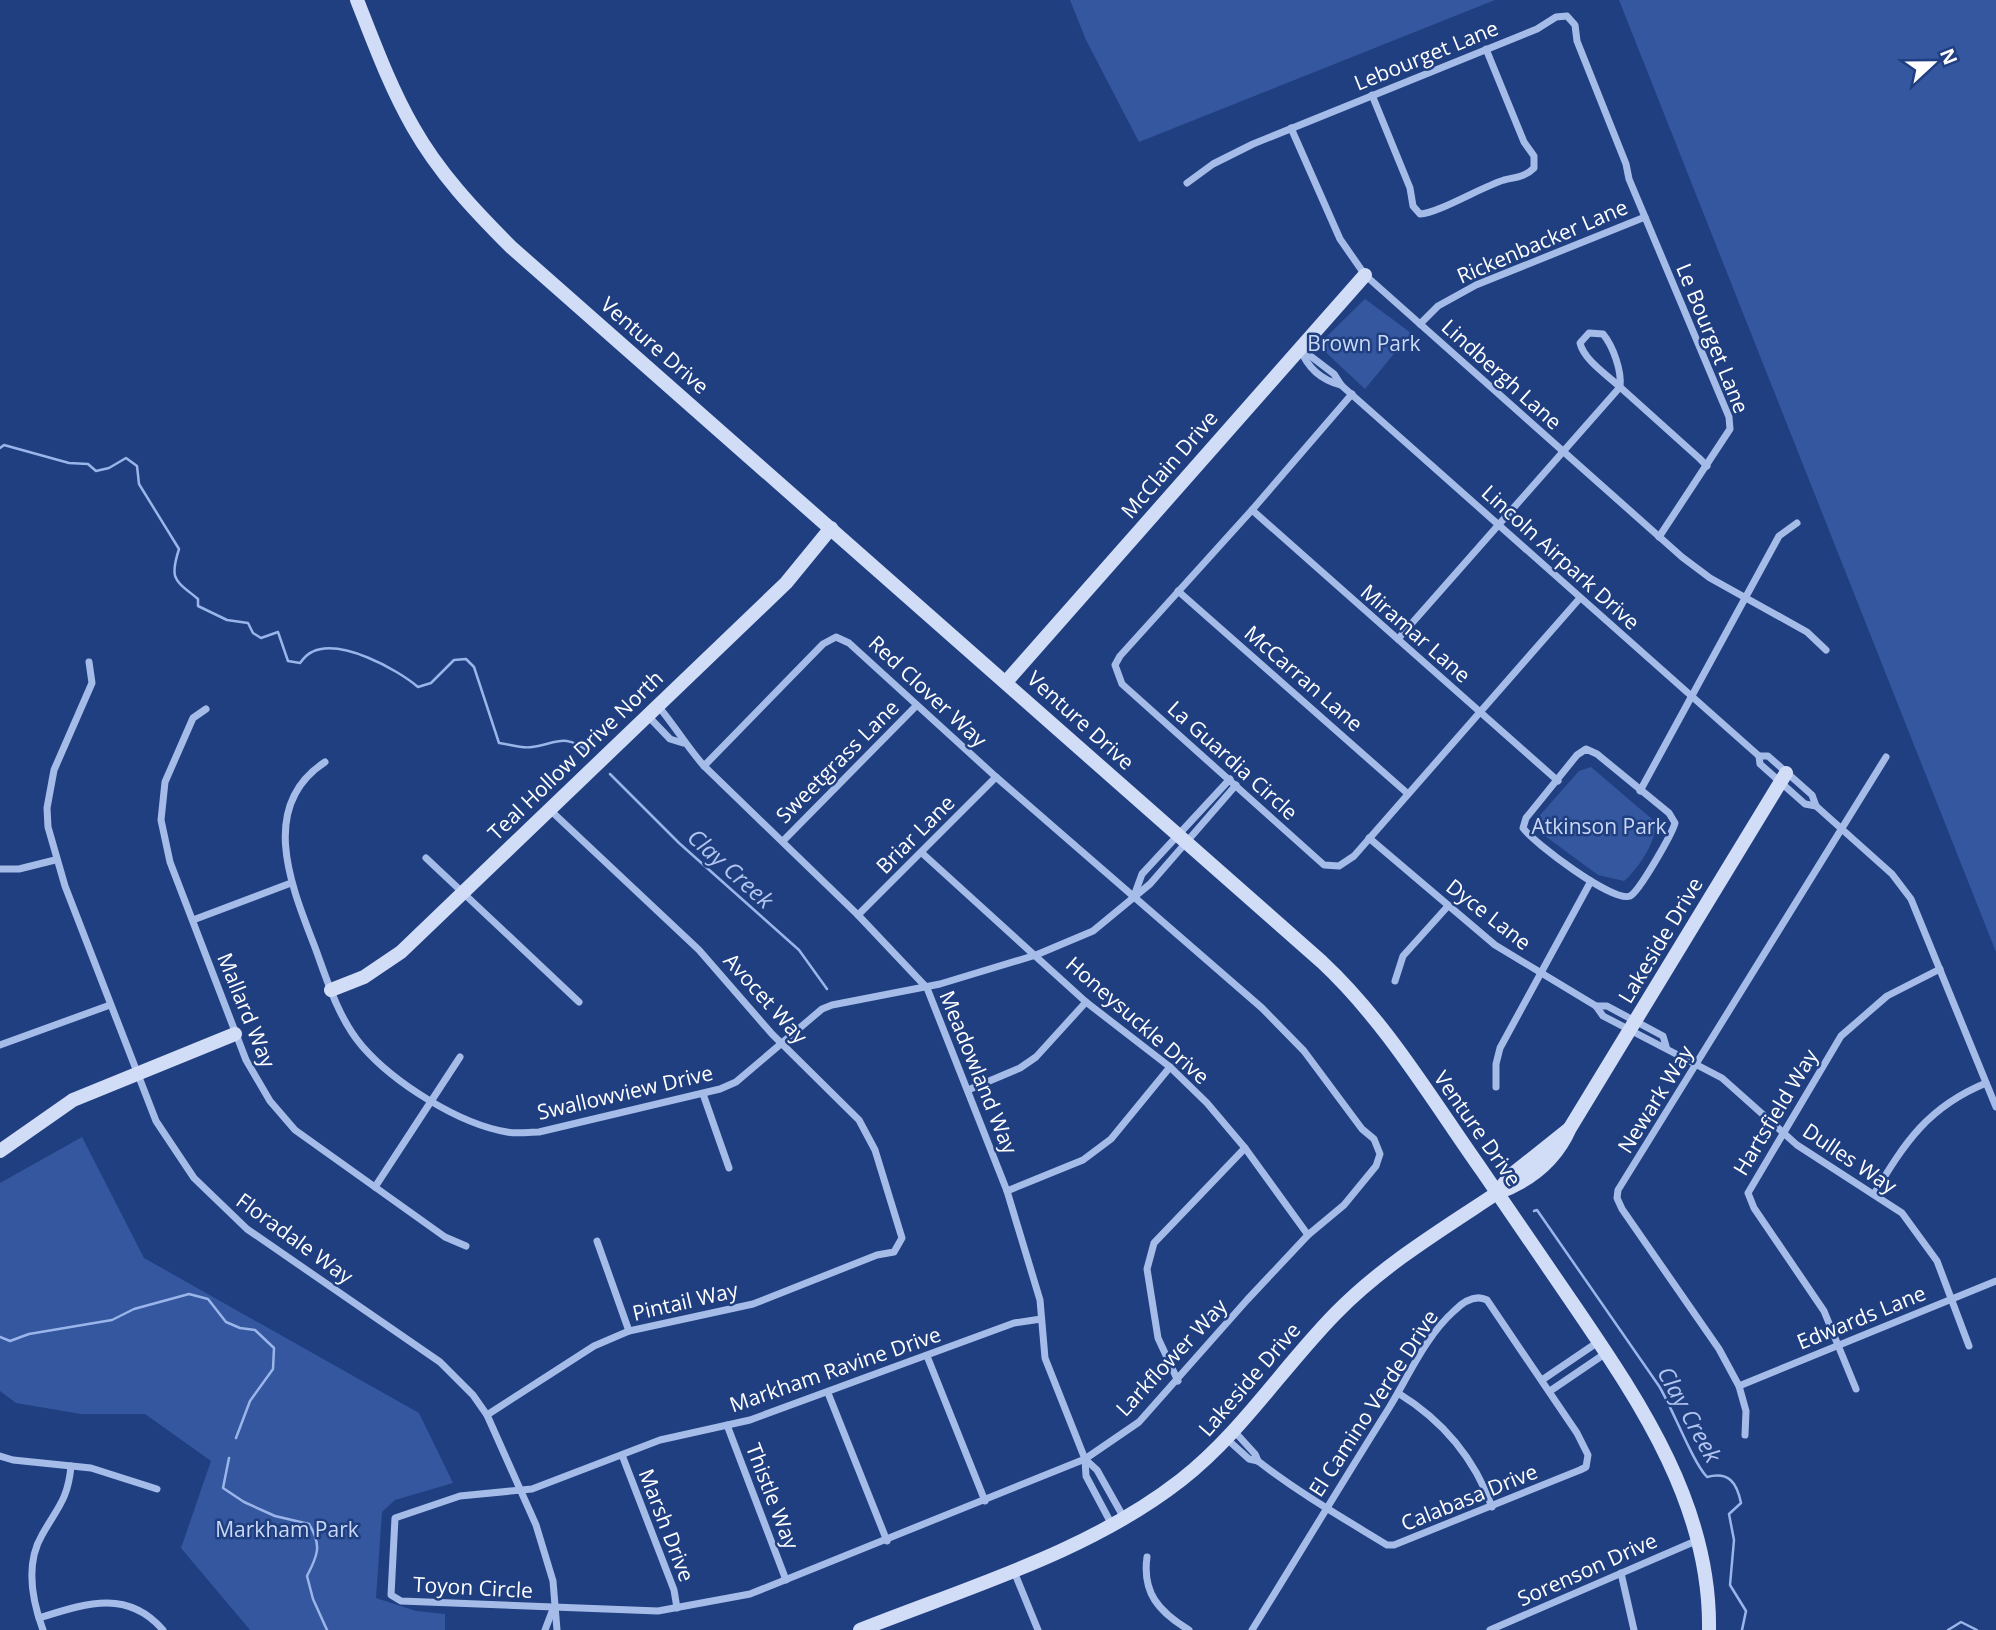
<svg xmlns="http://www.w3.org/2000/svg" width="1996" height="1630" font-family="'Open Sans',sans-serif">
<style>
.green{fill:#34579f}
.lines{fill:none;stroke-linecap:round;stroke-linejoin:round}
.stream{stroke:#9ab5e9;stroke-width:2.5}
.street{stroke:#a6bce8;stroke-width:7}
.secondary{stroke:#d1dcf6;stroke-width:14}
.labels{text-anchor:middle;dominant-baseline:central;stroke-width:5;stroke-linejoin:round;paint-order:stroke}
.street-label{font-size:21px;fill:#fff;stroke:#203f81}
.park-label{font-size:21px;fill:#cad9f6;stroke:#203f81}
.water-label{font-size:23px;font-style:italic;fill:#b2c6f0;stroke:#203f81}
</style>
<rect width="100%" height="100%" fill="#203f81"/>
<g class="green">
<path d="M1070,0h425l-356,142 -53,-102z"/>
<path d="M1619,0h377v952z"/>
<path d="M1365,299l46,34 -46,56 -47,-44z"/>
<path d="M1591,767l62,53c8,17 -16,50 -29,61l-26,-6 -57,-42 -4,-14 5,-6 37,-42z"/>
<path d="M82,1137l62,121 275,155 34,70 -58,17 -13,12 -6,86 40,13 29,3v16h-195l-69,-82 30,-87 -66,-47h-64l-65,-11 -16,-12v-208z"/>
</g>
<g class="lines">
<g class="stream">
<path d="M0,448l4,-3 65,18 19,1 8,7 13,-3 17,-10 11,8 2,18 40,65c-10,31 -4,31 19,50v7l29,14 21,3 5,10 8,5 17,-6 10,29 12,2c3,-4 7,-9 12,-11 28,-14 85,17 106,35l13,-4 23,-23 12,-1 8,8 25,76c10,1 23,6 33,4 26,-4 32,-14 57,5"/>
<path d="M610,774l69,69 120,107 28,39"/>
<path d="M1534,1211l3,-1 122,176c14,23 33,75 48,91 22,-6 30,6 34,26l-12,11 5,26 -4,45 16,26 -4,19"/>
<path d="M0,1337l10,4 19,-7 83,-14 22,-11 55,-15 19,5 18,23 14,6 15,2 19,18 -1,21 -23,32 -14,37"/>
<path d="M229,1458l-6,30 21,14 31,14 34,8c13,21 9,31 -2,52l6,23 14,31"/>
<path d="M1948,1630l13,-8 16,8"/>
</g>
<g class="street">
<path d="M1372,95l38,93 3,18 7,8c19,-1 61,-27 84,-34 12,-3 21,-3 30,-12v-12l-10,-14 -38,-93"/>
<path d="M1291,128l49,111 25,36 317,282 28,21 97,54 19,18"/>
<path d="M1187,183l26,-19 40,-20 284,-115 19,-12 11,-1 8,9 2,16 49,123 3,15 100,238 1,12 -71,108"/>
<path d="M1420,324l18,-18 38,-21 169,-68"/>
<path d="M1300,348l34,26 7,11 418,371 1,8 45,40 11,2"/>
<path d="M1300,348c7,19 21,32 41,37"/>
<path d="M1620,387c2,-16 -7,-41 -17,-53l-14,-1 -9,10c4,17 27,32 40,44l79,71 8,8"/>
<path d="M1352,394l-100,116 -132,146 -5,9 7,19 202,181 15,1 15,-10 226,-258"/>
<path d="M1252,510l306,271"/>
<path d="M1178,591l229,202"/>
<path d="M1398,639l222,-252"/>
<path d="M89,662l3,21 -38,87 -7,38 1,19 17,59 91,235 38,57 53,51 193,133 33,33 14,20 49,110 17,56 4,49"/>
<path d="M658,706c17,20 29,41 46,60l154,149 69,73 80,203 33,109 5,58 40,101 1,17 26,49"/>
<path d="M206,709l-13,9 -28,64 -4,38 9,42 76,198 24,41 25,29 150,107 21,9"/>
<path d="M648,716l22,23 13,4"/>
<path d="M1586,749l11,5 72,59 6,10c-3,11 -36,69 -45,73 -17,7 -96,-53 -107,-68l3,-10 51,-63z"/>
<path d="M1759,756h9l44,39 4,11 76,68 19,25 85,208"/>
<path d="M325,762c-69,45 -32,128 -9,188 12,33 23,69 46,96 32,37 97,78 145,86 10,2 22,0 32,0l181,-43 16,-7 86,-73 10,-4 108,-21 96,-29 57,-24 57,-47 86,-99"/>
<path d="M704,766l119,-122 13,-7 13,6 147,134 266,231 42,43 58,78 12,10 6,15 -4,12 -32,39 -36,30 -61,65 -108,122 -54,37 -335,135 -92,17 -257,-10 -10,-6 4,-77 65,-22 72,-7 128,-49 90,-20 264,-97 27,-4"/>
<path d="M1640,791l139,-255 18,-13"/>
<path d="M1369,838l126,107 101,61 7,10 119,62 75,67 105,68 35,48 32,85"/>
<path d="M783,841l133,-135"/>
<path d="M922,853l164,149 84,65 37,36 38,45 63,87"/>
<path d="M426,858l153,144"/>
<path d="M0,869h19l36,-9"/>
<path d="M1134,896l8,-22 88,-95"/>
<path d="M858,915l138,-138"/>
<path d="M193,920l98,-37"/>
<path d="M1395,981l8,-25 45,-50"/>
<path d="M1596,1006h11l56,30 3,10"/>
<path d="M0,1045l110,-40"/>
<path d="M1496,1087v-23l4,-16 91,-167"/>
<path d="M968,1090l52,-22 16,-11 50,-55"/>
<path d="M703,1094l26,74"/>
<path d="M375,1187l85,-130"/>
<path d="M1007,1191l76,-31 28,-21 59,-72"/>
<path d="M1874,1194c31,-52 54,-87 112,-111"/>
<path d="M597,1241l32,90"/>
<path d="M927,1356l58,145"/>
<path d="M1542,1380l56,-38"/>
<path d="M1178,1381l-20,-43 -11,-69 7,-26 91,-95"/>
<path d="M1739,1386l257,-105"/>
<path d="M1856,1389l-32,-78 -70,-103 -6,-15 93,-157 46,-40 53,-27"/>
<path d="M1550,1391l56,-38"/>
<path d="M828,1393l59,148"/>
<path d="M1398,1393c44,27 76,64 94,114"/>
<path d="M487,1415l107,-69 35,-15 124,-27 124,-49 17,-3 8,-14 -27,-88 -16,-30 -87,-86 -73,-84 -150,-141"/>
<path d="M727,1425l59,155"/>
<path d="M1235,1432l20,22 3,7"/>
<path d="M1745,1435l1,-24 -7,-25 -20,-37 -97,-140 -5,-11 1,-8 268,-433"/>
<path d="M1228,1440l21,19 9,2c41,32 85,57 129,84h7l186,-75 6,-3 2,-12 -11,-22 -90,-133c-12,-6 -24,2 -33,11 -28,25 -45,64 -65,97 -46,73 -91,148 -137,222"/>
<path d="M622,1455l52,135 3,18"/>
<path d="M0,1456l13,4 78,8 66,21"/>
<path d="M1085,1459l12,11 27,48"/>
<path d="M1147,1557c-5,36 12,55 42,73"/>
<path d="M1013,1569l25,61"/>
<path d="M1621,1573l13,57"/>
<path d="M39,1618c45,-14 88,-30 124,12"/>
<path d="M43,1630c-11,-30 -18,-66 -1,-95 15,-27 26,-35 29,-69"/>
<path d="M545,1630l8,-21"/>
<path d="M1490,1630l208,-90"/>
</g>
<g class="secondary">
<path d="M357,0c17,43 33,87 56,127 26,46 61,83 98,120l811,715c65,61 110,138 161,210 31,45 62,91 93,136 66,97 135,200 133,322"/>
<path d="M1006,682l359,-407"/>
<path d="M331,990l33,-13 37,-25 385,-369 45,-55"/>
<path d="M0,1151l73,-51 162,-66"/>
<path d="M1498,1191l12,-15 59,-47"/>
<path d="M860,1630c108,-43 229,-78 321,-150 61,-48 101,-112 155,-167 47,-48 105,-83 161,-120 33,-12 59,-33 73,-65l216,-355"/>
</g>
</g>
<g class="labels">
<g class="street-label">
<text transform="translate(1426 55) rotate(-22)">Lebourget Lane</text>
<text transform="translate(1542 241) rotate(-23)">Rickenbacker Lane</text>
<text transform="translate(1713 338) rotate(68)">Le Bourget Lane</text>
<text transform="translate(655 345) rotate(41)">Venture Drive</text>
<text transform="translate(1502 374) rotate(42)">Lindbergh Lane</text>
<text transform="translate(1169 464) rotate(-49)">McClain Drive</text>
<text transform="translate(1561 557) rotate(42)">Lincoln Airpark Drive</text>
<text transform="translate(1416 633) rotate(41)">Miramar Lane</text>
<text transform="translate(1304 678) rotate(41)">McCarran Lane</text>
<text transform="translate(928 691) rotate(43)">Red Clover Way</text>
<text transform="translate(1081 720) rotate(42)">Venture Drive</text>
<text transform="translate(575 755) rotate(-44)">Teal Hollow Drive North</text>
<text transform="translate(1233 760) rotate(42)">La Guardia Circle</text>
<text transform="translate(837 761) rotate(-45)">Sweetgrass Lane</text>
<text transform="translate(915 834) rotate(-45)">Briar Lane</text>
<text transform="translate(1489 914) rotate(38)">Dyce Lane</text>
<text transform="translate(1660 940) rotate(-59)">Lakeside Drive</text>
<text transform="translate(766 998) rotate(48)">Avocet Way</text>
<text transform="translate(247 1010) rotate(68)">Mallard Way</text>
<text transform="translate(1138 1020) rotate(41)">Honeysuckle Drive</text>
<text transform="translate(979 1072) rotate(68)">Meadowland Way</text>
<text transform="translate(625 1092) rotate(-13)">Swallowview Drive</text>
<text transform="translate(1655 1099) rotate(-58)">Newark Way</text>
<text transform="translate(1775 1112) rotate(-59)">Hartsfield Way</text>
<text transform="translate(1478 1128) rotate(55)">Venture Drive</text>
<text transform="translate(1850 1158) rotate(34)">Dulles Way</text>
<text transform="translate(295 1238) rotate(36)">Floradale Way</text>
<text transform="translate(685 1301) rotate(-13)">Pintail Way</text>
<text transform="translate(1861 1317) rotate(-22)">Edwards Lane</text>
<text transform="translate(1171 1357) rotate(-47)">Larkflower Way</text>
<text transform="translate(835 1369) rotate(-19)">Markham Ravine Drive</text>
<text transform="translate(1249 1379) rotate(-49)">Lakeside Drive</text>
<text transform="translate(1373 1403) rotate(-57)">El Camino Verde Drive</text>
<text transform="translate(773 1496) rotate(69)">Thistle Way</text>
<text transform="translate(1469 1497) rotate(-22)">Calabasa Drive</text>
<text transform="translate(667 1525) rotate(69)">Marsh Drive</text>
<text transform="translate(1587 1569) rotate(-24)">Sorenson Drive</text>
<text transform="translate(473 1587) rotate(3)">Toyon Circle</text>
</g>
<g class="park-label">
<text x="1364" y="343">Brown Park</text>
<text x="1599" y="826">Atkinson Park</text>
<text x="287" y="1529">Markham Park</text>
</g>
<g class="water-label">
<text transform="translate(731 868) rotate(42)">Clay Creek</text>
<text transform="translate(1690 1414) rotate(61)">Clay Creek</text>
</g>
</g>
<g transform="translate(1933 63) rotate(68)" stroke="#203f81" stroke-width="5" paint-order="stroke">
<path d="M0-5L12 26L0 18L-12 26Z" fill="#ffffff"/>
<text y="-10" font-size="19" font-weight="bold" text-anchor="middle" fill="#ffffff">N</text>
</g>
</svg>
